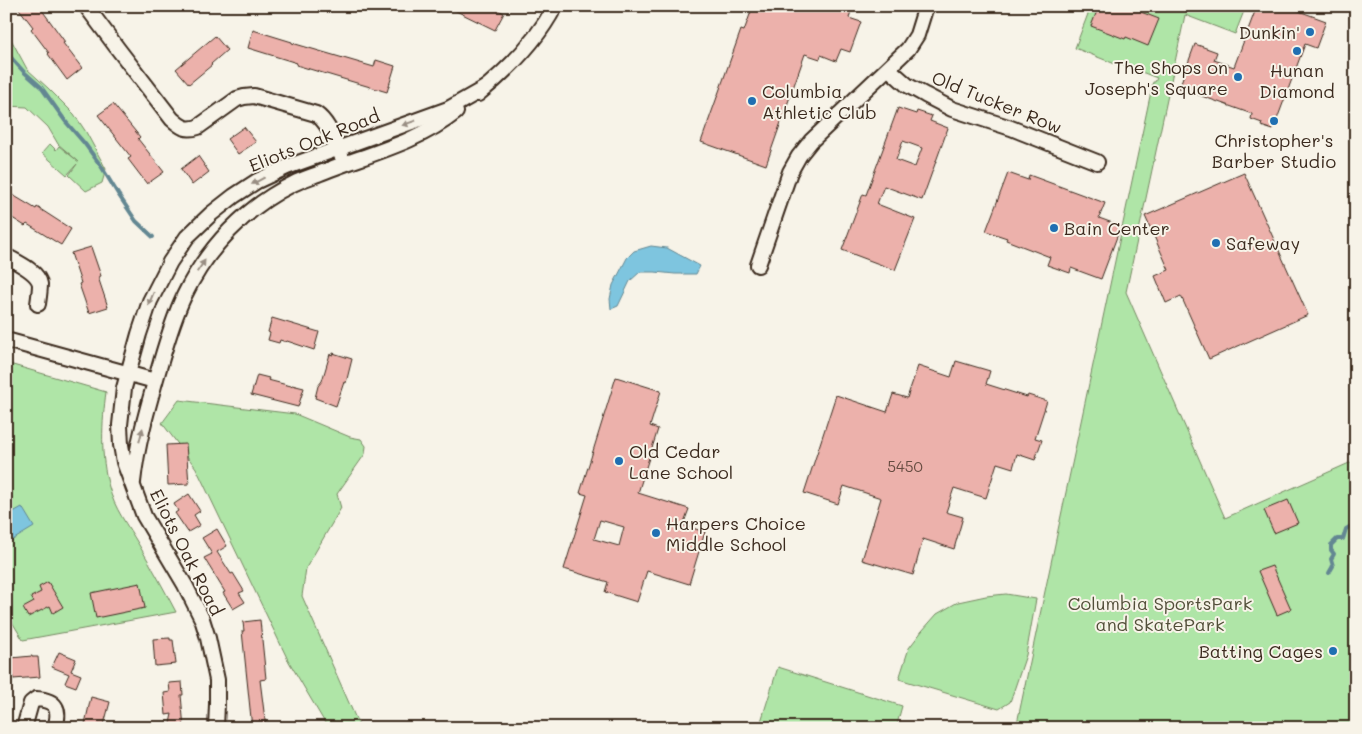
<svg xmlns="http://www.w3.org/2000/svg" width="1362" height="734" font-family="Mali,sans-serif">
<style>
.green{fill:#afe5a7;stroke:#758862}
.water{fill:#7ec5df;stroke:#638792}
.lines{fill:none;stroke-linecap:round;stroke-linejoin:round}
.stream{stroke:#638792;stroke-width:4}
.building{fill:#ecb1ab;stroke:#3b2a1e;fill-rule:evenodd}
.minor-casing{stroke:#3b2a1e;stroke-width:18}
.minor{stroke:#f7f3e8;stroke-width:14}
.oneway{fill:#998e83}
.poi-dot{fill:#1f6fb2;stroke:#f7f3e8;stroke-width:2}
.labels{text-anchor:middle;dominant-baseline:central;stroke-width:4;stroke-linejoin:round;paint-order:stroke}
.number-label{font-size:15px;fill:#674c41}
.poi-label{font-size:18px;fill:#3b2a1e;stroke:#f7f3e8;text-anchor:start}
.street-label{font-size:18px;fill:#3b2a1e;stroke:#f7f3e8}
.park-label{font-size:18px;fill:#524f39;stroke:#f7f3e8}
</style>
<rect width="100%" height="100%" fill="#f7f3e8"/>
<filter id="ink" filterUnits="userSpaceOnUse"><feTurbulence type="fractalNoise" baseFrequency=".02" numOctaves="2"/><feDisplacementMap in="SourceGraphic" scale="10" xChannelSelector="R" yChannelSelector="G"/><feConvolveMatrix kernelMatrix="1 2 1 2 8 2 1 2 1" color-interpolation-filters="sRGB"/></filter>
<g filter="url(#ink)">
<g class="green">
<path d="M1091,6h155l-11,28 -50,-19 -59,277 99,226 131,-58v268h-340l137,-646h2l2,-4 -41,-16 -1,2 -40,-16z"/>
<path d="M6,30l21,39 21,19 26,26 12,18 20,37 -4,14 -16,8 -17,-16 8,-11 -10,11 -25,-22 8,-9 6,6 3,-4 20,16 -21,-18 -10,-17 -21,-20 -21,-1z"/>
<path d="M6,363l100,29c-4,31 -6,64 3,95 5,21 19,39 30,58 13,22 25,44 37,67l-153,28 -17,-28z"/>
<path d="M179,400l116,14 55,23 11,2 5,7 -1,8 -28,40 4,14 -35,60 -4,28 58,132h-32l-40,-68 -92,-192 -34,-45z"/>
<path d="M1006,594l30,5 -10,56 -16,47 -11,7 -100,-30 10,-31 13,-17 15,-17 21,-12 28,-6z"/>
<path d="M778,667l124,39 -6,22h-137z"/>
</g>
<g class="water">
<path d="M651,246l16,2 33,18 -4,8h-21l-20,-2h-15l-10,9 -12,25 -7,3 -1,-10 3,-14 14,-27 7,-7z"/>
<path d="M22,507l12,20 -28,17v-28z"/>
</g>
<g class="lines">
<g class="stream">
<path d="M6,52l18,20 17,15 25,35 19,22 16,22 17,28 18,27 17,16"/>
<path d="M1353,485l-1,10 2,5"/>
<path d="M1329,573l4,-7 -2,-7 3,-5 -3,-4v-5l6,-6h6l3,-10 7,-4 3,-5"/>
</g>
</g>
<g class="building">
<path d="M17,6h22l26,36 -2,1 19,25 -15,12 -19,-26 1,-1 -18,-24 2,-2z"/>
<path d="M446,6h44l14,7 -9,17z"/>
<path d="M753,6h97l-1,4 2,1 -2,7 12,4 -11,30 -9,-3 -5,12 -15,-6 -1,4 -15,-5 -39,111 -65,-23 40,-112 3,1z"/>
<path d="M1099,6h44l-2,6 18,7 -11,27 -22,-9 -1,2 -34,-13z"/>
<path d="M1257,6h28l41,15 -10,27 -11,-4 -32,86 -12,-4 1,-3 -11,-4 1,-5 -73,-26 16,-44 22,8 -3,8 20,7z"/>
<path d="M253,30l39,12v1l82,24 2,-7 19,6 -8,26 -91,-27 1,-2 -49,-15z"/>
<path d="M215,36l12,14 -16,14 1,1 -23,19 -13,-15z"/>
<path d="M113,104l27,33 -2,2 26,33 -17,12 -19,-25 3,-2 -33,-42z"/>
<path d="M898,108l18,6 1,-3 15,5 -2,5 18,7 -26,72 -38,-14 -7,18 38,15 -20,51 -53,-20 21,-56 3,1zM903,141l19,7 -7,19 -19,-7z"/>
<path d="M244,127l12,15 -18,12 -11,-15z"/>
<path d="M198,156l11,16 -17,13 -11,-16z"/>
<path d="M1008,173l20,7 1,-5 76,28 -6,15 22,8 -20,53 -30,-11 -1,5 -23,-8 3,-8 -44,-17 1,-2 -21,-7z"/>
<path d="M1244,173l64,142 -99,44 -28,-63 -15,7 -11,-27 14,-6 -24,-54z"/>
<path d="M6,191l30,18 1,-2 34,22 -10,16 -34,-21 -2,2 -19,-12z"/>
<path d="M91,247l10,29 -3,1 10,30 -19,6 -10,-29 2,-1 -10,-30z"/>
<path d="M272,318l47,14 -5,18 -27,-9 -1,1 -6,-2 -1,3 -11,-3 2,-7 -2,-1z"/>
<path d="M333,353l19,6 -6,24 -2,-1 -8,24 -21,-8 3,-12 4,-5 8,-27 3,1z"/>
<path d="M956,361l34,10 -4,13 41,13 1,-2 19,6 -12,37 7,2 -7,20 -18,-6 -4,14 -16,-5 -11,35 -32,-10 -8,24 17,5 -9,32 -31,-10 -10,36 -51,-15 19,-62 -37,-12 -6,18 -34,-11 32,-98 51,17 6,-18 14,4 11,-32 33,11z"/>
<path d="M257,375l12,3 -1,2 23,6 1,-1 12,3 -6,19 -47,-12z"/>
<path d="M616,377l45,14 -11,35 8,3 -20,64 51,16 -6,16 22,7 -16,52 -42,-13 -10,31 -32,-10 3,-10 -44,-13 23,-74 -7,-2zM600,520l24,7 -5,19 -25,-7z"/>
<path d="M186,444l3,40 -21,1 -2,-40z"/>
<path d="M189,494l11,17 -6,4 6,10 -12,7 -13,-19 3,-2 -4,-7z"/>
<path d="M1288,500l10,23 -24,10 -10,-23z"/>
<path d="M217,529l10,17 -10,6 14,22 2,-1 11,18 -5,2 6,9 -12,7 -10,-16 2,-1 -21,-34 8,-4 -10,-16z"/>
<path d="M1272,566l19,43 -14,6 -19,-44z"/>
<path d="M48,582l15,25 -10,6 -3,-7 -22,11 -5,-9 11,-6 -3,-5 10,-5 -2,-5z"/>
<path d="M140,583l5,25 -49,10 -5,-25z"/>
<path d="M260,620l6,59 -6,1 6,48h-14l-10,-97h2l-1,-9z"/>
<path d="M170,638v2h3l3,24 -21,2 -2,-27z"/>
<path d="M59,652l17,7 -5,12 10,4 -5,12 -11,-4 4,-9 -17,-7z"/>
<path d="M32,656v1h6l2,20 -27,2 -2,-21z"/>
<path d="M182,682l1,13h-2l3,33h-15l3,-14 -6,1 -2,-22 6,-1 -1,-9z"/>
<path d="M91,697l19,5 -7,26h-19z"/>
</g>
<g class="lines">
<g class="minor-casing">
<g id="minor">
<path d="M86,6l32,43 54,70c9,8 14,12 26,8l39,-28 7,-2 10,-1 62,18c13,9 18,27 25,41"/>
<path d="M889,69l18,16 18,10 27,14 59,19 86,34"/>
<path d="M478,94c31,-25 59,-53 77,-88"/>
<path d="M6,256c10,6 32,15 34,28 0,6 -1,13 -2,20"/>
<path d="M758,265l32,-93 9,-16 12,-15 97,-92 9,-14 9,-29"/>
<path d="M6,340l149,41"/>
<path d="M133,482c4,-37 14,-72 24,-107 8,-27 15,-54 27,-79 23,-48 62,-89 109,-112 8,-4 17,-7 25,-10 46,-19 98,-30 138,-62"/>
<path d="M24,728l7,-25 5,-4c20,1 25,10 19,29"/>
<path d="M216,728l1,-24v-24l-9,-42 -6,-19 -17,-34 -41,-69 -20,-54 -3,-17 -1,-20 4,-37 15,-54 11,-33 20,-39 17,-25 24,-23 23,-18 23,-15 30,-14 161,-58 37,-21"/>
</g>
</g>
<use href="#minor" class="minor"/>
</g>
<defs><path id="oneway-solid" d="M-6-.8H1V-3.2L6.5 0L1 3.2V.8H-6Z" transform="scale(1.25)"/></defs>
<g class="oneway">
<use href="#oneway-solid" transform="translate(409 123) rotate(161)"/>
<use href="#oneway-solid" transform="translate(258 181) rotate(152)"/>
<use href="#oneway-solid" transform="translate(201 266) rotate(-56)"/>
<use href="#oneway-solid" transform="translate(151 299) rotate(112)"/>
<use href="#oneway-solid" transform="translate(141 435) rotate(-76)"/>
</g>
</g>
<g class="poi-dot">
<circle cx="1310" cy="32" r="5"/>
<circle cx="1297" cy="51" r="5"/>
<circle cx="1238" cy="77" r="5"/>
<circle cx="752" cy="101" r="5"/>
<circle cx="1274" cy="121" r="5"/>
<circle cx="1054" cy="228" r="5"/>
<circle cx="1216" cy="243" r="5"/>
<circle cx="619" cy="461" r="5"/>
<circle cx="656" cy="533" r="5"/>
<circle cx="1333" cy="651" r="5"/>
</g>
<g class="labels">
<g class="number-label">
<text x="905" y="466">5450</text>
</g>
<g class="poi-label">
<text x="1300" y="32" text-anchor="end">Dunkin'</text>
<text x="1228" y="67" text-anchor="end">The Shops on<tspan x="1228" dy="21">Joseph's Square</tspan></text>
<text x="1297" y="70" text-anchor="middle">Hunan<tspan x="1297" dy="21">Diamond</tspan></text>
<text x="762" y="91">Columbia<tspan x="762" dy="21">Athletic Club</tspan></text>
<text x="1274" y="140" text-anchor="middle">Christopher's<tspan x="1274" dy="21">Barber Studio</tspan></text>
<text x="1064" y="228">Bain Center</text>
<text x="1226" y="243">Safeway</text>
<text x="629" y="451">Old Cedar<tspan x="629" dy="21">Lane School</tspan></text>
<text x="666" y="523">Harpers Choice<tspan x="666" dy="21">Middle School</tspan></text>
<text x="1323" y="651" text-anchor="end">Batting Cages</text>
</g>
<g class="street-label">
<text transform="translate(997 102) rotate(22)">Old Tucker Row</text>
<text transform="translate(314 140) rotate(-22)">Eliots Oak Road</text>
<text transform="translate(187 552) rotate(63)">Eliots Oak Road</text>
</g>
<g class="park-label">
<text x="1160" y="603">Columbia SportsPark<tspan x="1160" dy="21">and SkatePark</tspan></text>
</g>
</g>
<rect width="1362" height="734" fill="none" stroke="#f7f3e8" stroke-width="25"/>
<rect x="12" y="12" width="1337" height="709" fill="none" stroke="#3b2a1e" stroke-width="2" filter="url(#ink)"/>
</svg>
